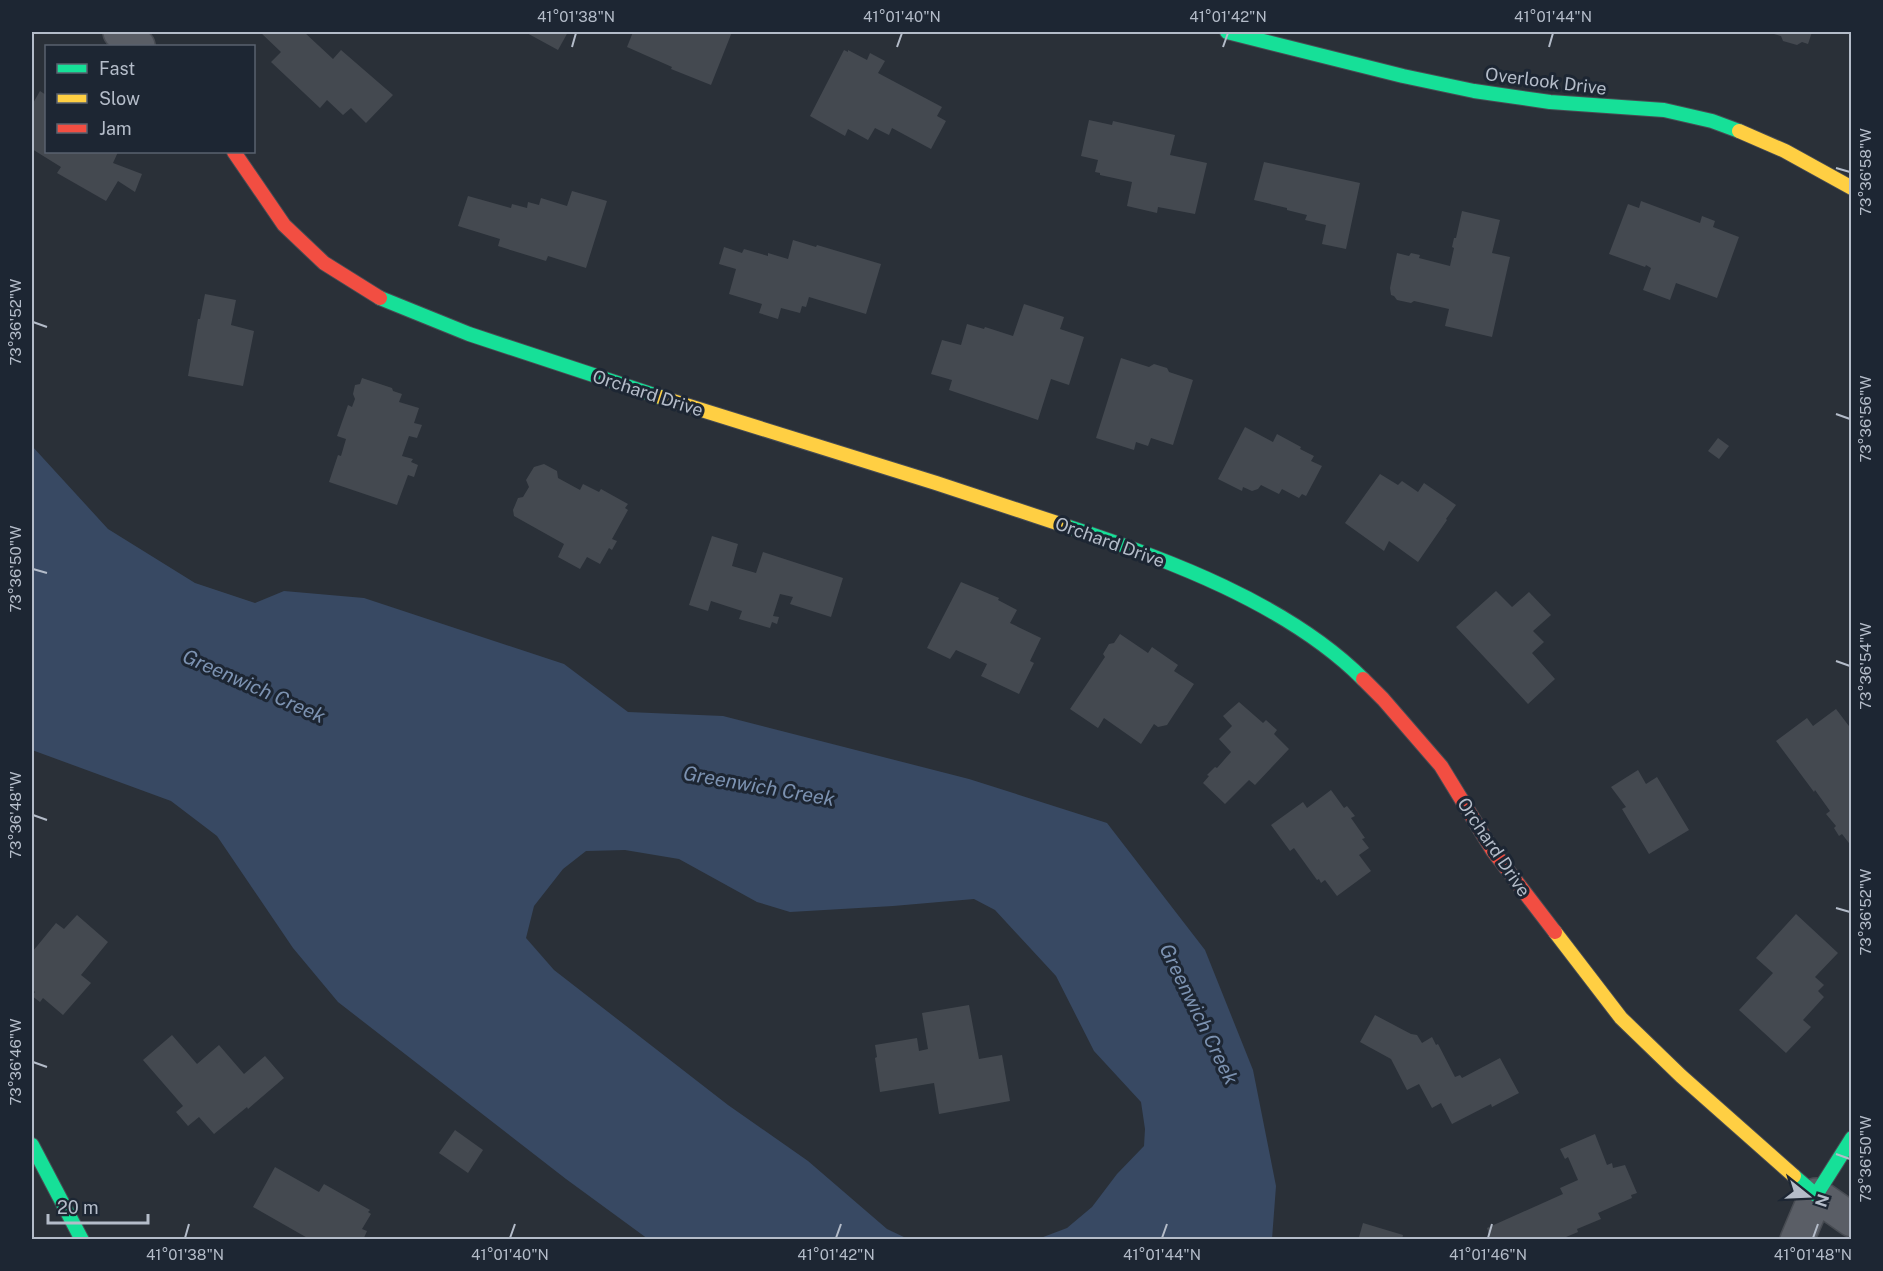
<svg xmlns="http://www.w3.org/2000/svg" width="1883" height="1271" font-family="'Public Sans',sans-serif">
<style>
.water{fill:#384963}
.building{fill:#444950}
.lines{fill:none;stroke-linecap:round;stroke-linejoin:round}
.street-casing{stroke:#484c53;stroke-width:36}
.fast-casing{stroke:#484c53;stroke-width:16}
.slow-casing{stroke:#484c53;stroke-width:16}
.jam-casing{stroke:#484c53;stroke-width:16}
.street{stroke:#5a5e66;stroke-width:33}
.fast{stroke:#16e098;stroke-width:14}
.slow{stroke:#ffcf43;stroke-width:14}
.jam{stroke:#f24e42;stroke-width:14}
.ticks{fill:none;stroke:#b4bcc9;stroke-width:2}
.labels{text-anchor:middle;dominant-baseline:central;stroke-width:6;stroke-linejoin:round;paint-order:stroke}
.street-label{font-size:18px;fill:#b4bcc9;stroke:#1d2633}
.water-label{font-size:20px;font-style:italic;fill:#7c92b1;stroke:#1d2633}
.neatline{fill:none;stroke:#b4bcc9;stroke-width:2}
.ticks-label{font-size:15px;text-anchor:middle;fill:#b4bcc9}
</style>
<rect width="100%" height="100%" fill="#2a3038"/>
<path class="water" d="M32,446l76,83 87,54 60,20 29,-12 80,7 200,66 64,48 95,4 246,63 138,44 98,127 48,120 23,116 -4,53h-234l29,-11 25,-21 25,-33 27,-28 1,-17 -4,-27 -47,-51 -38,-75 -61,-66 -21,-11 -81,7 -103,6 -33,-10 -78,-43 -54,-9 -39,1 -23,18 -29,37 -8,32 28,32 174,135 80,56 79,68 21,10h-260l-82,-60 -228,-177 -45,-54 -76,-112 -46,-35 -139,-51z"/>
<g class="building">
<path d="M260,32h44l29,27 8,-9 52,45 -27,28 -15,-15 -8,7 -16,-15 -7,8 -49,-46 10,-10z"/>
<path d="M525,32h43l-10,18z"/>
<path d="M633,32h99l-21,53 -40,-16 1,-2 -45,-20z"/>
<path d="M1767,32h45l-4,12 -6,-2 -5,3 -14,-4 -2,-5z"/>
<path d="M844,50l4,2v-2l19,10 3,-7 15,8 -7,12 64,34 -5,9 9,5 -15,28 -39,-21 -3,7 -14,-7 -7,12 -20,-11 -3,7 -35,-20z"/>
<path d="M40,91l6,4v57h72l-5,11 29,11 -7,18 -17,-11 -12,20 -49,-28 4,-6 -29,-18v-44z"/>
<path d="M1089,120l23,5 1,-4 62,14 -5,20 37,8 -12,51 -37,-7 -1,6 -30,-7 5,-24 -32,-7v-2l-5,-1 3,-12 -17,-4z"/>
<path d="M1264,162l96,21 -14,66 -24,-5 4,-19 -21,-5 2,-5 -20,-5v-2l-33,-8z"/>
<path d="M572,191l35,10 -21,67 -38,-12 -2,5 -48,-15 2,-7 -42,-13 10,-30 43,12 1,-4 15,4 1,-6 11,3 2,-7 26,8z"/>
<path d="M1641,201l59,22 2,-7 13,5 -2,6 26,10 -22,61 -41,-15 -6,17 -27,-10 8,-22 -5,-3 -1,2 -36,-13 19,-50 11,4z"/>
<path d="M1462,211l38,9 -8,33 18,4 -18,80 -47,-11 4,-17 -35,-8 -3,2 -14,-3 -3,-4 -3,-1 -1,-7 7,-35 12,3 2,-3 9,2 -1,3 31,8 4,-18 -2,-1 2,-9h2z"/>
<path d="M793,240l23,7 1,-2 64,19 -15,50 -57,-17 -3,10 -4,-1 -2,7 -19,-5 -3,11 -19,-6 3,-9 -33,-10 7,-25 -17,-5 5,-17 18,6 2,-4 24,7v-3l20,6z"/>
<path d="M205,294l31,6 -5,25 23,6 -11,55 -55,-10 10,-57h2z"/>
<path d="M1024,304l40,13 -4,12 24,8 -15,48 -18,-6 -13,41 -89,-30 3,-10 -21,-6 11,-34 19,5 6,-21 17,5 1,-2 28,9z"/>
<path d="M1121,358l28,9 5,-3 13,4 2,4 24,8 -20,65 -22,-7 -3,8 -12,-4 -2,8 -38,-12z"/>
<path d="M362,378l30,10 1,3 9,3 -3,8 20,6 -5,15 8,2 -5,13 -8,-2 -7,20 11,3 -2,3 7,3 -4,12 -6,-2 -11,30 -68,-23 9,-27 3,1 5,-17 -9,-3 11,-31 4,2 3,-8 -2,-5 2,-9 5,-1z"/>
<path d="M1245,427l28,15 4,-8 24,13 -1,2 14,7 -3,5 11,5 -16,30 -4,-2 -3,4 -17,-9 -3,5 -18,-9 -3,4 -6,2 -9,-4 -1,4 -24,-12z"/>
<path d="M1718,438l11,8 -10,13 -11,-8z"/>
<path d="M544,464l13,7 1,7 22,12 3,-6 16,8 2,-3 27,15 -3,4 3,2 -16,29 5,2 -5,9 -3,-2 -9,16 -13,-7 -7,12 -22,-12 6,-13 -50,-28 -1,-6 5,-12 5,-1 6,-10 -3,-7 8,-13z"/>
<path d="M1380,474l18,11 4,-4 16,11 6,-9 32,22 -10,14 1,1 -29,42 -29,-21 -5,10 -39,-28z"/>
<path d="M712,536l26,8 -6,22 24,7 7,-21 80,26 -12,39 -41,-13 3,-7 -13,-3 -7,22 6,1 -2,7 -5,-2 -2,6 -31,-9 3,-8 -31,-10 -3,10 -19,-6z"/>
<path d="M961,582l38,16 -1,2 19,10 -7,13 31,15 -11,23 4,2 -15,31 -38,-18 6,-12 -31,-14 -6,9 -23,-11z"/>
<path d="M1496,591l16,16 17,-15 22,23 -18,16 11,11 -12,11 23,26 -27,25 -72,-77z"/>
<path d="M1120,634l28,19 4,-6 26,18 -4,6 20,13 -27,41 -9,2 -4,-3 -13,20 -37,-26 -6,10 -28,-19 35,-52 -2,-3 6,-10 5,-1z"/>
<path d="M1239,702l24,21 3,-3 11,10 -3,4 15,15 -34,36 -6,-5 -24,24 -22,-21 6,-7 -2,-1 8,-8 2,1 14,-16 -12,-13 13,-13 -9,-10z"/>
<path d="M1836,709l16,21v117l-10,-13 -3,2 -5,-8 2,-2 -10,-12 4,-3 -15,-21 -1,2 -38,-51 31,-23 6,8z"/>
<path d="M1638,770l8,14 11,-7 32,53 -40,24 -27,-45 4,-2 -15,-20z"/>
<path d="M1331,790l13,18 3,-2 8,10 -4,2 14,20 -3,1 7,9 -10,7 12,16 -34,25 -12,-16 -4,3 -2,-4 -2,1 -23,-32 -4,3 -19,-26 32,-23 4,6z"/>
<path d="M1796,914l42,39 -23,24 9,8 -6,6 6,6 -21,23 8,7 -25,26 -47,-43 34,-37 -17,-15z"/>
<path d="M77,915l31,27 -27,33 10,8 -28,32 -20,-17 -3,4 -8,-6 3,-4 -3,-3v-40l1,2 23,-28 8,6z"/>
<path d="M969,1005l10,54 23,-4 8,46 -71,13 -5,-31 -54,9 -5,-34 2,-1 -2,-12 42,-7 2,13 9,-2 -6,-36z"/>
<path d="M1375,1015l36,19 6,1 5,8 10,-6 4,8 2,-1 17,33 5,-2 2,3 38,-20 19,35 -27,14 -1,-3 -39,20 -11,-21 -9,5 -13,-24 -12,6 -16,-31 -31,-17z"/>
<path d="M172,1035l25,29 22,-19 25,29 21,-18 19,22 -36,31 -1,-2 -33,27 -15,-17 -11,9 -12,-14 7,-6 -40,-46z"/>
<path d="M455,1130l28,20 -15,23 -29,-20z"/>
<path d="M1595,1134l12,31 5,-2 1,5 12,-3 12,28 -6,2 1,3 -34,15 3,6 -24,10 1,3 -19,8h-68l-4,-12 76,-34 -3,-6 18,-8 -10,-23 -3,2 -5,-10z"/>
<path d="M275,1167l44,25 5,-8 46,26 -2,2 3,2 -9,15 5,2 -4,9h-52l-58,-33z"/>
<path d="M1363,1223l40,12 -1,5h-47l4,-3z"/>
</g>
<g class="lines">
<g class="street-casing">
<g id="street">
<path d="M120,32l18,14"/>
<path d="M1797,1240l19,-45 36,25"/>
</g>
</g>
<g class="fast-casing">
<g id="fast">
<path d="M1227,32l176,44 71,15 76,11 114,8 48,11 27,10"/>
<path d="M380,298l89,36 191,63"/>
<path d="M1066,526c99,32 222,78 297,153"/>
<path d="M32,1145l50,95"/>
<path d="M1794,1176l22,19 36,-57"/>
</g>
</g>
<g class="slow-casing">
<g id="slow">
<path d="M1739,131l46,20 67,37"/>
<path d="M660,397l276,86 130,43"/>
<path d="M1555,932l66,86 60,58 113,100"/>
</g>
</g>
<g class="jam-casing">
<g id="jam">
<path d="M234,152l50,73 40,38 56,35"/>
<path d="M1363,679l20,20 58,67 52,85 62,81"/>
</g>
</g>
<use href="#street" class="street"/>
<use href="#fast" class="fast"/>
<use href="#slow" class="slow"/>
<use href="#jam" class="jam"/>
</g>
<path class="ticks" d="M572,47l4,-14M897,47l5,-14M1223,47l5,-14M1549,47l4,-14M1836,168l14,4M33,322l14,5M1836,414l14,5M33,569l14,4M1836,661l14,5M33,815l14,5M1836,908l14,4M33,1062l14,5M1836,1154l14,5M185,1238l4,-14M510,1238l5,-14M836,1238l5,-14M1162,1238l5,-14M1488,1238l4,-14M1813,1238l5,-14"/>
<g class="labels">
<g class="street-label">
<text transform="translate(1546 81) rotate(7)">Overlook Drive</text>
<text transform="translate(648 393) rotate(18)">Orchard Drive</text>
<text transform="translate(1110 542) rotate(20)">Orchard Drive</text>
<text transform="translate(1494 847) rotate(56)">Orchard Drive</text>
</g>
<g class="water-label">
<text transform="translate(254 686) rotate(24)">Greenwich Creek</text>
<text transform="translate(759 786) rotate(10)">Greenwich Creek</text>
<text transform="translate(1199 1014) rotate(64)">Greenwich Creek</text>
</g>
</g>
<rect width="1883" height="1271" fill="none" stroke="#1d2633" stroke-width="66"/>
<rect x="45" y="45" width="210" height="108" fill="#1d2633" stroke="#59626f" stroke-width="1.5"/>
<rect x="57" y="64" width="30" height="9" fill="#16e098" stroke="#59626f" stroke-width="1.5"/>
<text x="99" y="75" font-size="18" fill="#b4bcc9">Fast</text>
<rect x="57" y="94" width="30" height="9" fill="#ffcf43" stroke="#59626f" stroke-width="1.5"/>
<text x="99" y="105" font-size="18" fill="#b4bcc9">Slow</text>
<rect x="57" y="124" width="30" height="9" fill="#f24e42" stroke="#59626f" stroke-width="1.5"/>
<text x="99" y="135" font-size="18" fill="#b4bcc9">Jam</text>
<g transform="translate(1808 1196) rotate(108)" stroke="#1d2633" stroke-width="4.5" paint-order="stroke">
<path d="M0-4.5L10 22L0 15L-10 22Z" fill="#b4bcc9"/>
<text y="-9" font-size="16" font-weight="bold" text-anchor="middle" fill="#b4bcc9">N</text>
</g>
<path d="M48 1214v9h100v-9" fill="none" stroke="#b4bcc9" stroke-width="3"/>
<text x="57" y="1214" font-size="18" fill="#b4bcc9" stroke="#1d2633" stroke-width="4.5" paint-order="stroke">20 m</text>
<rect x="33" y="33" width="1817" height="1205" class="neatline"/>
<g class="ticks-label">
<text x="576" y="22">41°01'38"N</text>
<text x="902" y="22">41°01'40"N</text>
<text x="1228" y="22">41°01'42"N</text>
<text x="1553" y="22">41°01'44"N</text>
<text transform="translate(1866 172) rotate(-90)" y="5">73°36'58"W</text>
<text transform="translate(16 322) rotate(-90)" y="5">73°36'52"W</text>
<text transform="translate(1866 419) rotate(-90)" y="5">73°36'56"W</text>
<text transform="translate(16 569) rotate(-90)" y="5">73°36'50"W</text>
<text transform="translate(1866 666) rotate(-90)" y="5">73°36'54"W</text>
<text transform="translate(16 815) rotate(-90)" y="5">73°36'48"W</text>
<text transform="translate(1866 912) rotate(-90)" y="5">73°36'52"W</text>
<text transform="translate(16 1062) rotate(-90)" y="5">73°36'46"W</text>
<text transform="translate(1866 1159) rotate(-90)" y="5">73°36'50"W</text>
<text x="185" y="1260">41°01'38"N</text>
<text x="510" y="1260">41°01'40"N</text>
<text x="836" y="1260">41°01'42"N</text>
<text x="1162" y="1260">41°01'44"N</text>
<text x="1488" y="1260">41°01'46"N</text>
<text x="1813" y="1260">41°01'48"N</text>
</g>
</svg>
